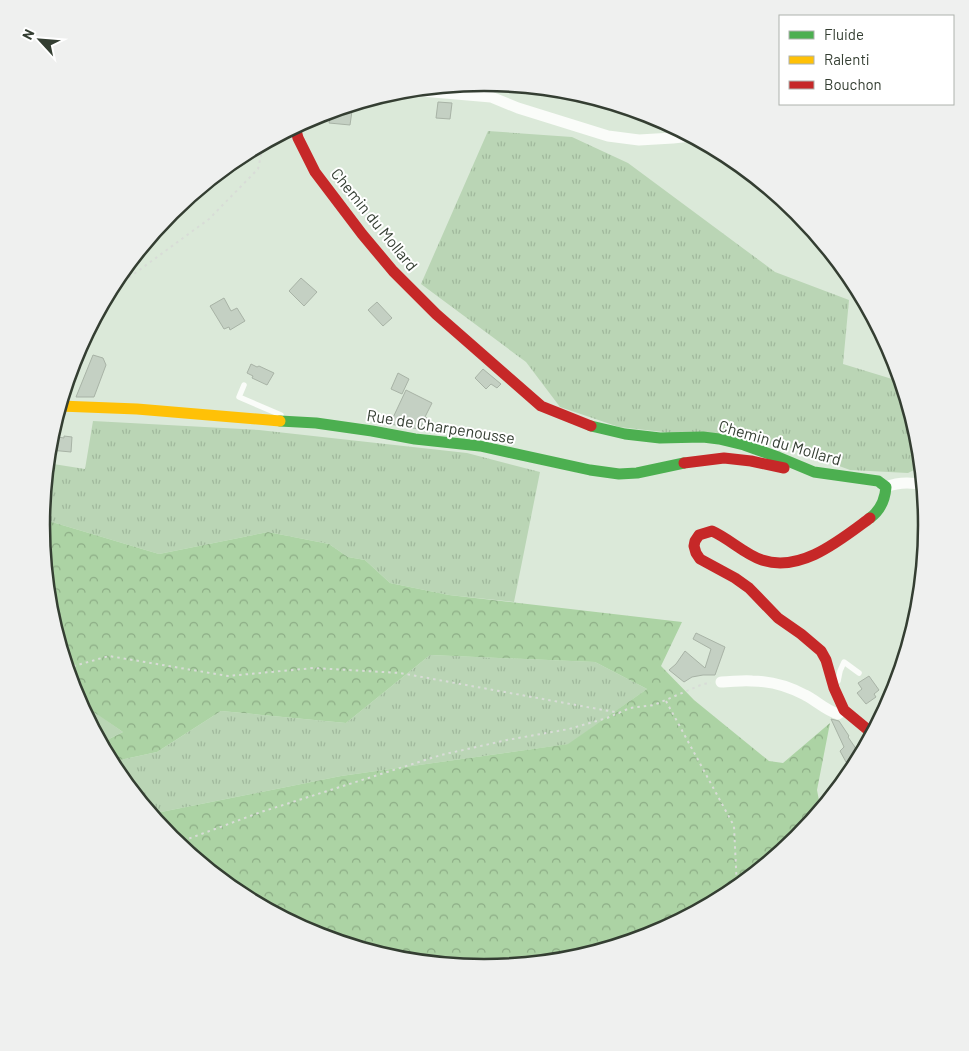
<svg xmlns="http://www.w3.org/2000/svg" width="969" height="1051" font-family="Barlow,sans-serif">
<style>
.grass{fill:url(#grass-tufts)}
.forest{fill:url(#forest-crowns)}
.building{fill:#c4d0c3;stroke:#a8b3a6}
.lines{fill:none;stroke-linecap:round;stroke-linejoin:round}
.path{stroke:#d8dcd7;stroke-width:2;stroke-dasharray:2.5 4;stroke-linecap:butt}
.lane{stroke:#fafcf9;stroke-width:5.5}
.street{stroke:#fafcf9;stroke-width:11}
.fast{stroke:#4caf50;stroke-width:11}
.slow{stroke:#ffc107;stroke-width:11}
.jam{stroke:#c62828;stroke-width:11}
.labels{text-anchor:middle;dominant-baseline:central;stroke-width:4;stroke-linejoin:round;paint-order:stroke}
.street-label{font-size:16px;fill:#343e32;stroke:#fff}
.rim{fill:none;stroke:#343e32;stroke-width:2.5}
</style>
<defs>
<pattern id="grass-tufts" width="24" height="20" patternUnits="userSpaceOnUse" patternTransform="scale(1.25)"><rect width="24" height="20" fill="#bad5b5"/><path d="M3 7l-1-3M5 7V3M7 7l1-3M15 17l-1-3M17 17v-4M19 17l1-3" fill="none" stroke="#a0b89c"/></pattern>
<pattern id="forest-crowns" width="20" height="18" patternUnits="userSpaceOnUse" patternTransform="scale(1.25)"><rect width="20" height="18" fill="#acd3a4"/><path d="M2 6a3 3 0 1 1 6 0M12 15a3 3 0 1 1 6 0" fill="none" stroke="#8dad86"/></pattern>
</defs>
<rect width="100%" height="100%" fill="#dbe9d9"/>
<g class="grass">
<path d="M488,131l84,6 56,26 147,109 74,28 -6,64 59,18 17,57 3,27 -14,7 -58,-3 -65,-24 -166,-19 -59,-20 -34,-45 -105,-78z"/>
<path d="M93,421l166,9 208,23 73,19 -26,130 -65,-7 -59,-12 -25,-23 -17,-3 -19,-13 -61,-12 -109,22 -117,-35 5,-56 38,6z"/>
<path d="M430,655l165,7 52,27 -78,55 -228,32 -185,37 -4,2 -36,-43 -5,-10 46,-10 64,-41 125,12z"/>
<path d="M79,702l4,2 40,28 -22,11z"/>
</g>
<path class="forest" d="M42,519l117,35 109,-22 61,12 19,13 17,3 25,23 59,12 233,27 -21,44 33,34 75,61 14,2 47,-40 -13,67 4,21 -23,28 -67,55 -77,41 -83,25 -87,9 -86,-9 -83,-25 -77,-41 -67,-55 -19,-24 4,-2 185,-37 227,-32 79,-55 -52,-27 -165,-7 -84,68 -125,-12 -64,41 -46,10 -10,-19 22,-11 -44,-30 -4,-7 -25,-83 -9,-87z"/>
<g class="building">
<path d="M438,102l14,1 -2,16 -14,-1z"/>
<path d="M353,104l-3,21 -21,-2 3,-12z"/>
<path d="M301,278l16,14 -13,14 -15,-15z"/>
<path d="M224,298l7,13 6,-3 8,13 -15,9 -1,-3 -5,2 -14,-23z"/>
<path d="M377,302l15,16 -9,8 -15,-16z"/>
<path d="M93,355l10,3 3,7 -12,32h-18z"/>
<path d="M251,364l6,3 2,-1 15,7 -7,12 -15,-7 1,-2 -6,-3z"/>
<path d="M483,369l18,15 -4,4 -6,-4 -5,5 -11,-11z"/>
<path d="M398,373l11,6 -7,15 -11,-5z"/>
<path d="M406,390l26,13 -7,14 2,1 -8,11 -29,-5z"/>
<path d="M52,436l12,2v-2l8,1 -1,15 -21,-2z"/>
<path d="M696,633l29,14 -10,28h-12l-11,2 -8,5 -15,-12 7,-6 9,-13 20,17 6,-19 -18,-10z"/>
<path d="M869,676l10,14 -5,4 2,3 -10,7 -9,-11 5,-4 -4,-6z"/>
<path d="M831,719l8,2 10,15 -1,1 13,19 -4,9 -6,-7 -5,4 -6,-11 4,-4z"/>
</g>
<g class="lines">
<g class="path">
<path d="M108,293l101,-74 49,-50 3,-14 -2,-9"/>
<path d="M67,668l42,-12 119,20 86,-8 86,5 220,40"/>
<path d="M666,701l68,125 3,63"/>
<path d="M177,843l84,-31 180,-57 66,-15 62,-11 38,-11 23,-10 24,-3 49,-21 8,-1"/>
</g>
<g class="lane">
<path d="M244,385l-5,12 42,18"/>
<path d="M838,681l2,-10 4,-9 15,11"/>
</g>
<g class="street">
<path d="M410,90l81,7 27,11 90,28 31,4 34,-2 18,-2"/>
<path d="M886,487c12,-5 25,-5 38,-2"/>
<path d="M721,682c11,0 21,-2 31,-1 18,0 38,6 53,14 12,6 20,15 33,19l6,-4"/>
</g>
<g class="fast">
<path d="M280,421l36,2 56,8 43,8 65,7 110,24 29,4 18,-1 47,-10"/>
<path d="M591,426l34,8 35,4 43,-1 16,2 25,6 34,12 36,15 64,9 8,6c-1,13 -5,23 -16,31"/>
</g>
<path class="slow" d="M60,406l77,3 143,12"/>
<g class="jam">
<path d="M545,88l37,6"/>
<path d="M295,127l3,11 17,34 47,62 31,37 43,43 105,92 50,20"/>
<path d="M684,463l40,-5 27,3 33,7"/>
<path d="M870,518c-30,22 -69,55 -108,42 -18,-6 -32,-21 -50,-29l-13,4 -4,6 -1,5 2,7 4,6 35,19 14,10 29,30 23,16 20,17 5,9 8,28 10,22 29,24"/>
</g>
</g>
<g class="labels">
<g class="street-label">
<text transform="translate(375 219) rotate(51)">Chemin du Mollard</text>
<text transform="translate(441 426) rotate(9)">Rue de Charpenousse</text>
<text transform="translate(780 442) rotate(16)">Chemin du Mollard</text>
</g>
</g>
<path d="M0 0H969V1051H0ZM50 525a434 434 0 1 1 868 0a434 434 0 1 1-868 0Z" fill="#eff0ef" fill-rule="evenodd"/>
<path class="rim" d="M50 525a434 434 0 1 1 868 0a434 434 0 1 1-868 0Z"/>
<rect x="779" y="15" width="175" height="90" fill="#ffffff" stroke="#aeb2ad"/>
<rect x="789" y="31" width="25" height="8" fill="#4caf50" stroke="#aeb2ad"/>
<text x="824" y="40" font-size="15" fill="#343e32">Fluide</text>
<rect x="789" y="56" width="25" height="8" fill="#ffc107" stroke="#aeb2ad"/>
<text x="824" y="65" font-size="15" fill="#343e32">Ralenti</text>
<rect x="789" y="81" width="25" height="8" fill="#c62828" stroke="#aeb2ad"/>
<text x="824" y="90" font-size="15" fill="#343e32">Bouchon</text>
<g transform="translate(40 40) rotate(296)" stroke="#ffffff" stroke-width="4" paint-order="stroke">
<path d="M0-4L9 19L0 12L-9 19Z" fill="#343e32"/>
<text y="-8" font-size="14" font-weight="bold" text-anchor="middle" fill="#343e32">N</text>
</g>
</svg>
